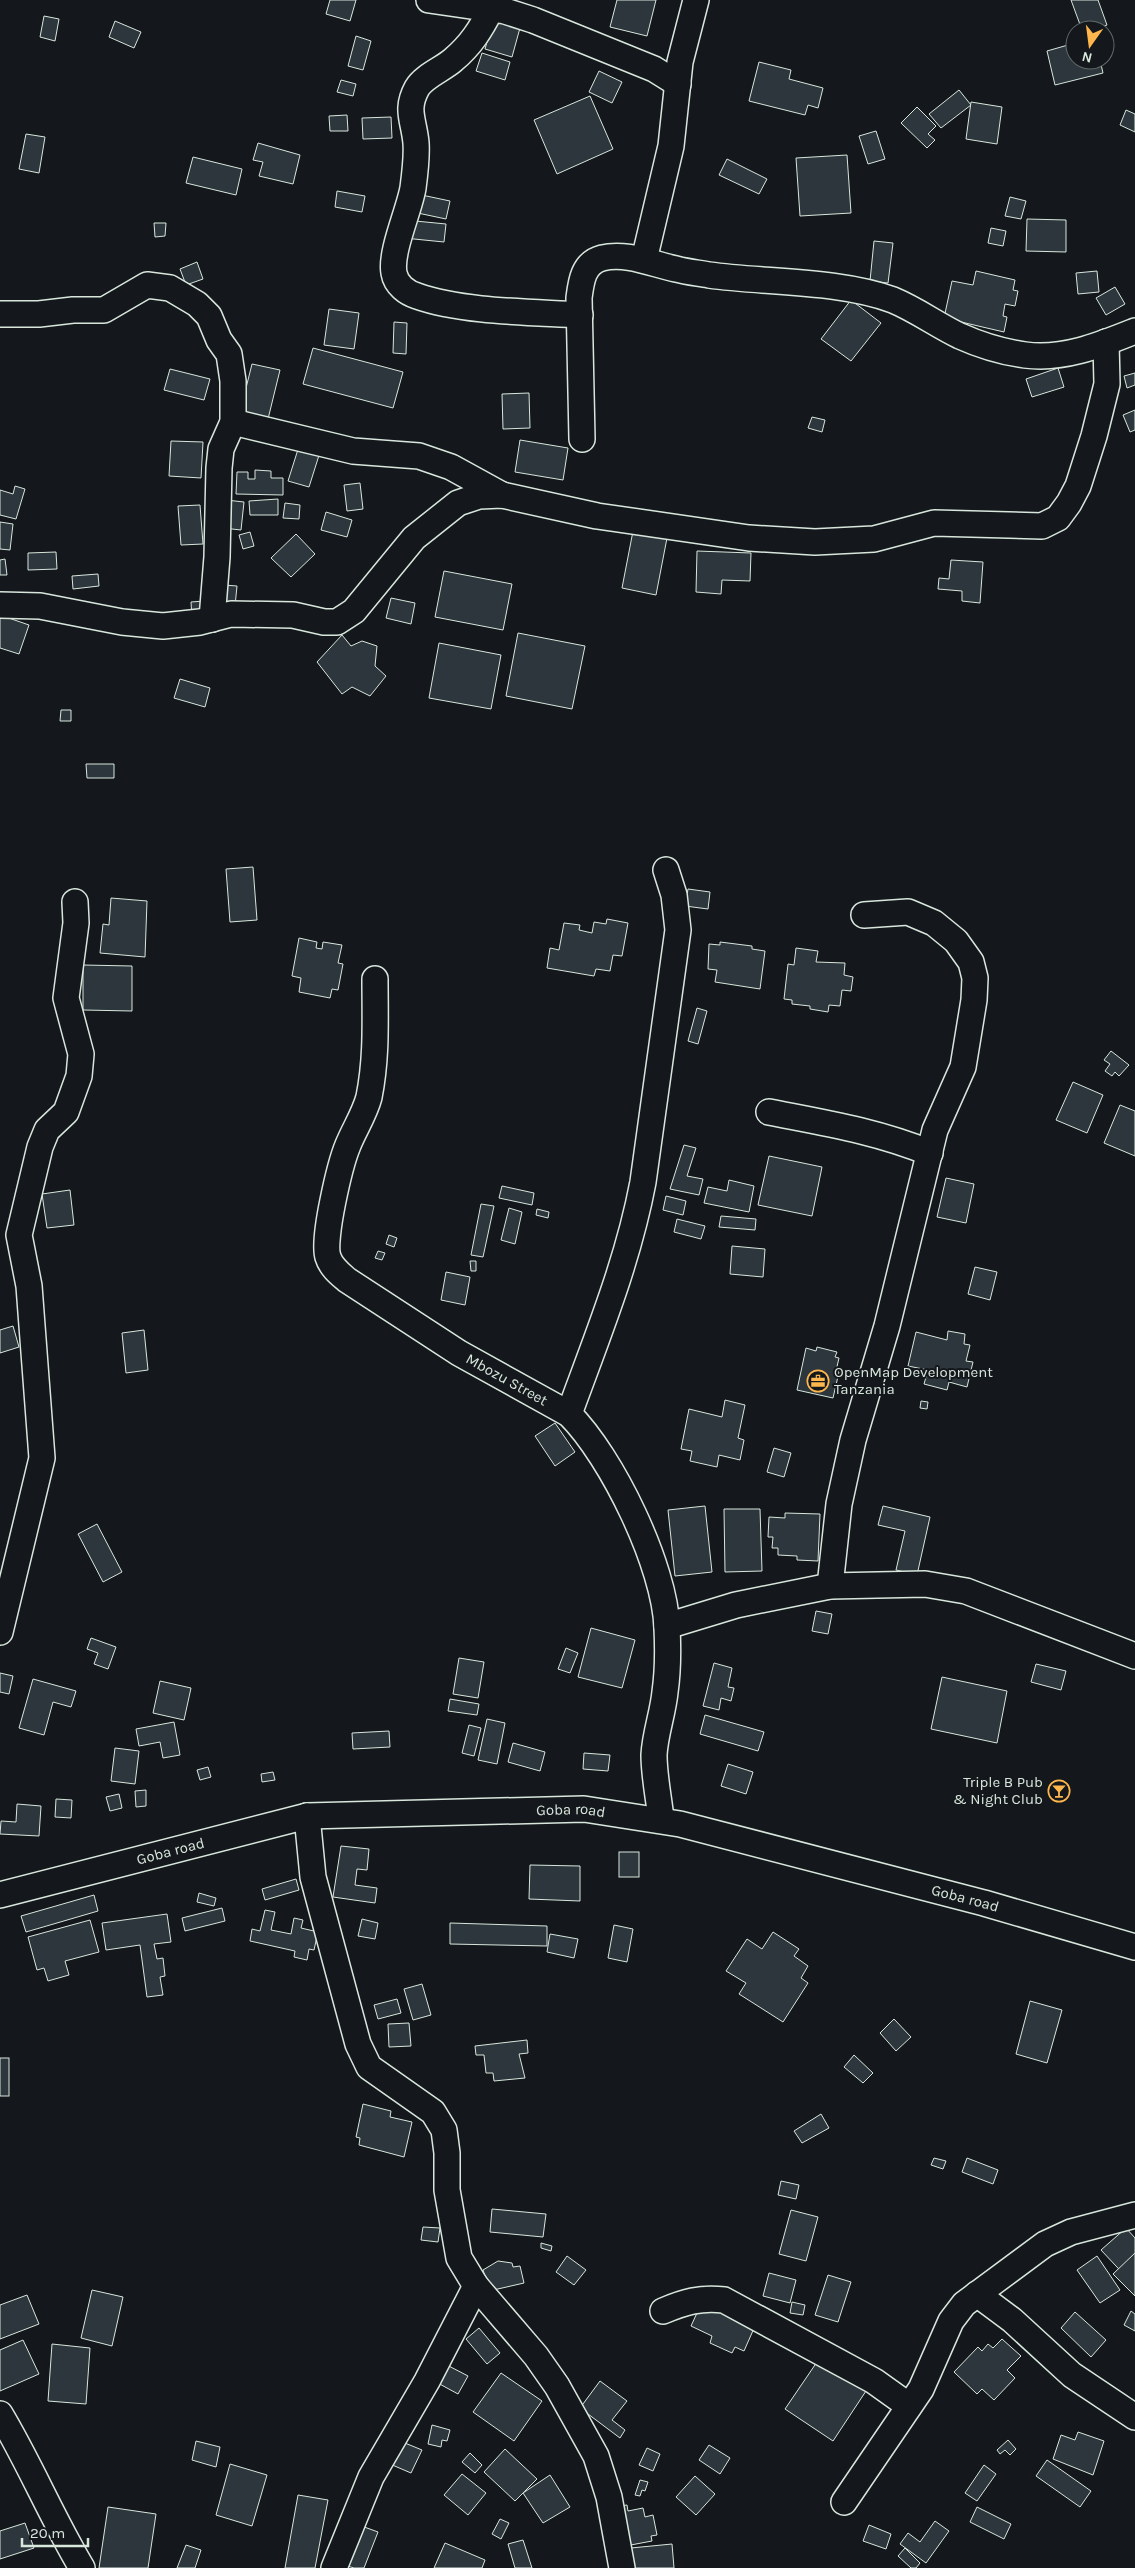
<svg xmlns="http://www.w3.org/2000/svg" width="1135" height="2568" font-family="Karla,sans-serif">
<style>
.building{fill:#2c363c;stroke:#d8e6dc}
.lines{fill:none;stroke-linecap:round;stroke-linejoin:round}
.minor-casing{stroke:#d8e6dc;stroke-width:28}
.minor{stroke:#14181c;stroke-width:25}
.labels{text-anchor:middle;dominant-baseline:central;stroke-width:4;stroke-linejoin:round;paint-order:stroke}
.poi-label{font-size:15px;fill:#d8e6dc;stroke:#14181c;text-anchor:start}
.street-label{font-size:15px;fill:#d8e6dc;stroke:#14181c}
</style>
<rect width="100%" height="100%" fill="#14181c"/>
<g class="building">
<path d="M330,0h26l-6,21 -24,-7z"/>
<path d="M617,0h39l-9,36 -37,-9z"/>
<path d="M1071,0h27l9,25 -13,5h-12z"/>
<path d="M496,10l27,7 -11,40 -27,-8z"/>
<path d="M44,16l15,3 -4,22 -15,-4z"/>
<path d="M115,21l26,11 -7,16 -25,-11z"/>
<path d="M356,36l15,5 -8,29 -15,-4z"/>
<path d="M1075,43v17h25l3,13 -48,12 -8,-34z"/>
<path d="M482,53l28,9 -5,18 -29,-9z"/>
<path d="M759,62l32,8 -2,9 34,9 -5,20 -10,-3 -3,10 -56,-14z"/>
<path d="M599,71l23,11 -10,21 -23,-11z"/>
<path d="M341,80l15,4 -3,12 -16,-4z"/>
<path d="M959,90l12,15 -30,23 -12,-14z"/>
<path d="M590,96l23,53 -56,25 -23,-54z"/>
<path d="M971,102l31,5 -5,37 -31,-5z"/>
<path d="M917,107l19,19 -8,8 7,6 -8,8 -26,-25z"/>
<path d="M1126,110l9,4v18l-15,-7z"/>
<path d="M347,115l1,16h-18l-1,-15z"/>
<path d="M391,117l1,21 -29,1 -1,-21z"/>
<path d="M876,131l9,28 -17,5 -9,-28z"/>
<path d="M26,134l19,3 -6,36 -20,-4z"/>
<path d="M258,143l42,12 -7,29 -34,-8 4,-14 -10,-2z"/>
<path d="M847,155l4,58 -51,3 -4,-58z"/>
<path d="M193,157l49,12 -6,26 -50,-12z"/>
<path d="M727,159l40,20 -8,15 -40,-19z"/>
<path d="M337,191l28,5 -3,16 -27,-5z"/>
<path d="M417,194l33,7 -4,18 -33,-7z"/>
<path d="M1010,197l16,4 -5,18 -16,-3z"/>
<path d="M1027,219l39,1v32l-40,-1z"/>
<path d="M405,220l41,4 -2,18 -40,-4z"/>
<path d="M154,223h12l-1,13 -10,1z"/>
<path d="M991,228l15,3 -3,15 -15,-3z"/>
<path d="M874,241l19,2 -5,40 -18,-2z"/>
<path d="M197,262l6,17 -17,6 -6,-16z"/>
<path d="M976,271l39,9 -2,10 5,1 -3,15 -10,-2 -2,12 4,1 -3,15 -60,-14 8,-37 21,4z"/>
<path d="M1097,271l2,21 -21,2 -2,-21z"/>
<path d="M1115,287l10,17 -19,11 -10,-17z"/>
<path d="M851,300l30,23 -30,38 -30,-22z"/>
<path d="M329,309l30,4 -5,36 -30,-4z"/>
<path d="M394,322l13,1 -1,31 -13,-1z"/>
<path d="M313,348l90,24 -10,36 -90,-24z"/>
<path d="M252,364l28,6 -12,49 -28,-7z"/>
<path d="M1058,368l6,19 -32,10 -6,-18z"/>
<path d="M170,369l40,10 -6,21 -40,-10z"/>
<path d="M1135,373v12l-8,3 -3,-12z"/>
<path d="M529,393l1,35 -27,1 -1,-35z"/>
<path d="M1135,410v20l-5,2 -7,-17z"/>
<path d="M812,417l13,3 -3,12 -14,-4z"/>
<path d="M520,440l48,8 -5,32 -48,-8z"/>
<path d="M171,441l32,1 -2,36 -32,-2z"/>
<path d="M300,443l21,6 -12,38 -21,-6z"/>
<path d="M255,470l16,1v7h12v17l-47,-1 1,-22h11v7h7z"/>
<path d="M360,483l3,26 -16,2 -3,-26z"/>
<path d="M15,486l10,3 -9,30 -16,-4v-25l13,4z"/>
<path d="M278,499v16h-28l-1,-14z"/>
<path d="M226,500l18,2 -3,28 -18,-2z"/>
<path d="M285,503l15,2 -1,14 -16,-1z"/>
<path d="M200,505l3,39 -22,1 -3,-39z"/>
<path d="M326,512l26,8 -5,17 -26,-7z"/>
<path d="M0,522l13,2 -3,26 -10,-1z"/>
<path d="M633,531l34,7 -11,57 -34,-7z"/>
<path d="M250,532l4,14 -11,3 -4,-14z"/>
<path d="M296,534l19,20 -24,23 -20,-19z"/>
<path d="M697,551l54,2 -1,28 -28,-1 -1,14 -25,-2z"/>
<path d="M56,552l1,17 -29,1v-17z"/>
<path d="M5,559l2,16h-7v-15z"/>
<path d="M951,560l32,2 -3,41 -18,-2v-10l-24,-2 1,-11 10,1z"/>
<path d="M444,571l68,13 -9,46 -68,-13z"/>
<path d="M98,574l1,12 -26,3 -1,-13z"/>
<path d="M224,585l13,1 -2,20 -12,-1z"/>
<path d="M391,598l24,5 -4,21 -25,-6z"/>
<path d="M204,601l1,17h-13l-1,-16z"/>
<path d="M0,615l29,10 -10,29 -19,-6z"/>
<path d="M518,633l67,13 -13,63 -66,-13z"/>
<path d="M342,635l9,11 11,-5 15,5 -2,20 11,10 -16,20 -18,-9 -10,7 -25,-32z"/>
<path d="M439,643l62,12 -10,54 -62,-11z"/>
<path d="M180,679l30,9 -5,19 -31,-9z"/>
<path d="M61,710h10v11h-11z"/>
<path d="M86,764h28v14h-27z"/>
<path d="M253,867l4,53 -27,2 -4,-53z"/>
<path d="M688,889l22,3 -2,17 -23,-3z"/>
<path d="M111,898l36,3 -2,56 -45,-4 3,-29 6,1z"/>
<path d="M607,919l21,4 -6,33 -9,-1 -3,16 -14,-2 -2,7 -47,-8 3,-20 9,2 5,-27 16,2 -1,5 13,3 2,-11 12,2z"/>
<path d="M299,938l18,4 -1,6 6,1 1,-7 19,3 -4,18 5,1 -5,26 -6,-1 -2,9 -31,-6 2,-14 -9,-2z"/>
<path d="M720,942l32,4v3l13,2 -5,38 -45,-7 2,-12 -9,-1 1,-25 11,1z"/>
<path d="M796,948l22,3 -2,11 29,1 -1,12 9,2 -2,14 -9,-1 -2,16 -11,-1 -1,7 -18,-3v-3l-18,-2v-4l-8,-1 4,-35 6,1z"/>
<path d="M83,965l49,1v45l-49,-1z"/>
<path d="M697,1008l10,3 -9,33 -10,-3z"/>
<path d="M1111,1051l18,14 -10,11 -4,-4 -3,4 -7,-5 5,-7 -6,-4z"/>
<path d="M1073,1082l30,13 -16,38 -31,-13z"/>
<path d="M1120,1105l15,6v45l-31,-13z"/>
<path d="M684,1145l12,3 -9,28 16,3 -4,16 -29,-6z"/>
<path d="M769,1156l53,11 -10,49 -54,-11z"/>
<path d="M946,1178l28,6 -8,39 -29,-6z"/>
<path d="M729,1180l25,6 -5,26 -45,-9 4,-16 19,4z"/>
<path d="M502,1186l32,7 -2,12 -33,-7z"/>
<path d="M70,1190l4,35 -27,3 -5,-34z"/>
<path d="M666,1196l20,5 -3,14 -20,-5z"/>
<path d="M481,1204l13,2 -11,51 -12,-2z"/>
<path d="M509,1208l13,4 -7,32 -14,-4z"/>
<path d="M537,1209l12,3 -1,6 -12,-3z"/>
<path d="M721,1216l35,3 -1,11 -36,-3z"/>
<path d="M677,1219l28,7 -4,13 -27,-7z"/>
<path d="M389,1235l8,3 -3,9 -8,-3z"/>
<path d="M732,1246l33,3 -2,28 -33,-3z"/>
<path d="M378,1251l7,2 -3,7 -7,-2z"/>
<path d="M470,1261h6v10h-5z"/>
<path d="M975,1267l22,5 -7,28 -22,-6z"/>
<path d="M446,1272l24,5 -5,28 -24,-5z"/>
<path d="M13,1326l6,21 -19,6v-23z"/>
<path d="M144,1330l4,40 -22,3 -4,-40z"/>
<path d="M948,1331l17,3 -1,10 6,1 -4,16 7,1 -6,25 -18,-5 -2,8 -23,-6 4,-14 -20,-4 8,-34 31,8z"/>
<path d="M817,1347l20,5 -2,5 4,1 -3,13 3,1 -6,26 -36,-8 9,-42 10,3z"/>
<path d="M725,1400l20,5 -7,33 6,2 -4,20 -21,-5 -2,12 -27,-6 2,-10 -11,-2 8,-40 33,8z"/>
<path d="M921,1401l7,1 -1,7 -7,-1z"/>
<path d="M555,1423l20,29 -20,14 -20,-30z"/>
<path d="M774,1448l17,5 -7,24 -17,-5z"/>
<path d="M705,1506l7,66 -37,4 -7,-66z"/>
<path d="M883,1506l47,11 -13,58 -21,-5 9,-39 -27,-6z"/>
<path d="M724,1509h36l2,62 -37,1z"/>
<path d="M785,1513l35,1 -2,47 -21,-1v-4l-19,-1v-7h-6l1,-11h-5l1,-20 16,1z"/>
<path d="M97,1524l25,48 -19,10 -25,-48z"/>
<path d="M816,1611l16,3 -4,20 -16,-3z"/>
<path d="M591,1628l44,12 -13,48 -44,-11z"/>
<path d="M91,1638l25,9 -8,22 -14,-5 4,-11 -11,-4z"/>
<path d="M566,1648l12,5 -8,20 -12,-4z"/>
<path d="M459,1658l25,4 -6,36 -25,-4z"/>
<path d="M714,1663l18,5 -4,19 6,1 -3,13 -10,-3 -2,12 -16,-4z"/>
<path d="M1036,1664l30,7 -5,19 -30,-8z"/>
<path d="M0,1673l13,3 -4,18 -9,-2z"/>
<path d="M942,1677l65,14 -10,52 -66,-14z"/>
<path d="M33,1679l43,12 -5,16 -18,-5 -9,33 -25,-7z"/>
<path d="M160,1681l31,7 -7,32 -31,-7z"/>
<path d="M450,1699l29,5 -2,11 -29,-4z"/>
<path d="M705,1715l59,17 -6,19 -58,-17z"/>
<path d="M487,1719l18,4 -8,41 -19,-4z"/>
<path d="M174,1722l6,33 -17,3 -3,-16 -21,4 -3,-17z"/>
<path d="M469,1725l12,3 -7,28 -12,-3z"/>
<path d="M389,1731l1,16 -37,2 -1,-16z"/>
<path d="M513,1743l32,9 -5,19 -32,-9z"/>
<path d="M115,1748l24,3 -4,33 -24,-3z"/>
<path d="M584,1753l26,2 -2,16 -25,-2z"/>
<path d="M728,1764l25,8 -7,22 -25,-8z"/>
<path d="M208,1767l3,10 -11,3 -3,-10z"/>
<path d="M273,1772l2,8 -13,2 -1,-8z"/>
<path d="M146,1790v16l-10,1 -1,-16z"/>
<path d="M119,1794l3,14 -12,3 -4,-14z"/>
<path d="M56,1799l16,1 -1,18 -16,-1z"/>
<path d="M17,1804l24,2 -2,30 -39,-2 1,-13 15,1z"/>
<path d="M341,1846l28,3 -2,21 -10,-1 -2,16 22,3 -2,15 -42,-6z"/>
<rect x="619" y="1852" width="20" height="25"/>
<path d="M530,1865l50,1v35l-51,-2z"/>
<path d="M296,1879l3,11 -34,10 -3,-11z"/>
<path d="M199,1893l17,5 -2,8 -17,-4z"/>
<path d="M94,1895l4,16 -72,21 -5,-16z"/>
<path d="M222,1908l3,13 -40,10 -3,-13z"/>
<path d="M265,1910l10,2 -4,18 20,4 3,-16 9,2 -2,8 17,4 -4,18 -5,-1 -2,11 -13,-3 1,-6 -45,-10 2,-12 8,2z"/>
<path d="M167,1914l4,28 -17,2 3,15 6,-1 2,18 -5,1 3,18 -16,2 -7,-52 -34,5 -4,-27z"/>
<path d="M362,1919l16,4 -3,16 -17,-3z"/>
<path d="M90,1920l9,32 -34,9 4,14 -21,6 -4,-13 -7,2 -9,-33z"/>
<path d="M450,1923l97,3v20l-97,-2z"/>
<path d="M614,1925l19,4 -6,33 -19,-4z"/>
<path d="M773,1932l26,17 -5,7 14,10 -7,12 7,5 -25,39 -44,-28 7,-11 -20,-12 21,-32 15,10z"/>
<path d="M550,1934l28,5 -4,19 -27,-6z"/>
<path d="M422,1984l9,31 -18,5 -9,-31z"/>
<path d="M397,1999l4,14 -23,6 -4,-14z"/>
<path d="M1030,2001l32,9 -15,53 -31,-9z"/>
<path d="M894,2019l17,18 -15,14 -16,-18z"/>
<path d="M409,2023l2,23 -22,1 -1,-23z"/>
<path d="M527,2040l1,13 -9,1 6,24 -31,3 -1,-8h-7l-2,-18h-8l-1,-9z"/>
<path d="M854,2055l19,18 -10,10 -19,-16z"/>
<rect x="0" y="2058" width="9" height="38"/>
<path d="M363,2104l28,7 -1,6 22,5 -8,35 -45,-12 1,-7 -4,-1z"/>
<path d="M821,2114l8,14 -27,15 -8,-12z"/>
<path d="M934,2158l12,3 -3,8 -12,-4z"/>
<path d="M967,2158l31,12 -5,14 -31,-12z"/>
<path d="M781,2181l18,4 -3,14 -18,-4z"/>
<path d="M492,2209l54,5 -3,23 -53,-5z"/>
<path d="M791,2210l27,7 -12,44 -27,-7z"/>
<path d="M423,2227l17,1 -2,14 -17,-2z"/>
<path d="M1126,2228l9,10v41l-4,3 -30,-32z"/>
<path d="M541,2243l11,3 -1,5 -10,-3z"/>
<path d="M1135,2253v43l-22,-22z"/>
<path d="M567,2256l19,14 -12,15 -18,-13z"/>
<path d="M1097,2256l23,34 -20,13 -23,-33z"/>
<path d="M498,2261l14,2 1,4 7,-1 4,17 -35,8 -6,-21z"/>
<path d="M769,2273l27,7 -6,23 -27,-7z"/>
<path d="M828,2275l23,7 -13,40 -23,-7z"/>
<path d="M92,2290l31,7 -11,49 -31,-8z"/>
<path d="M27,2295l12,29 -39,15v-34z"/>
<path d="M702,2302l53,24 -11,25 -9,-4 -3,6 -22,-10 2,-7 -21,-10z"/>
<path d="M792,2302l13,3 -2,10 -13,-2z"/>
<path d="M1131,2311l4,3v17l-11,-6z"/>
<path d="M1075,2312l31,28 -15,17 -30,-29z"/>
<path d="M479,2328l21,25 -13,11 -21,-25z"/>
<path d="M1002,2339l19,17 -14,14 8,8 -21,22 -12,-11 -5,5 -23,-22 24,-25 4,4 6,-7 5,4z"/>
<path d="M23,2340l16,34 -39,17v-41z"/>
<path d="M52,2344l38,4 -4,56 -38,-3z"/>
<path d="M819,2359l47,32 -33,50 -48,-32z"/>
<path d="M445,2364l23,12 -10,18 -22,-12z"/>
<path d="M501,2373l41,28 -28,40 -41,-29z"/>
<path d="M600,2381l27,20 -15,19 13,10 -5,8 -40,-30z"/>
<path d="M432,2425l18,5 -3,11 -5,-1 -1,7 -13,-3z"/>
<path d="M1078,2432l26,9 -11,34 -40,-16 8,-24 14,5z"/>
<path d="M1008,2440l8,9 -6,6 -5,-5 -5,4 -3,-4z"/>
<path d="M196,2441l24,6 -4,20 -24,-7z"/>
<path d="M400,2441l22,9 -11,23 -21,-9z"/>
<path d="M709,2445l21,13 -10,16 -21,-14z"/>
<path d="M647,2448l13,6 -7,17 -14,-6z"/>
<path d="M505,2449l32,30 -22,22 -31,-29z"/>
<path d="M470,2453l12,12 -7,8 -13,-11z"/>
<path d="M1047,2460l44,31 -11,16 -44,-31z"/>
<path d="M230,2464l37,11 -15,51 -36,-11z"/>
<path d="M984,2465l12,9 -19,27 -12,-8z"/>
<path d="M462,2474l24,19 -18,22 -24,-20z"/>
<path d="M550,2475l20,32 -27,16 -20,-30z"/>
<path d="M695,2476l20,18 -19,21 -20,-18z"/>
<path d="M640,2480l8,2 -3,9 -3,-1 -2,6 -5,-1z"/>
<path d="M298,2495l30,5 -13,68h-30z"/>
<path d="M627,2505l1,6 15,-3 2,9 8,-2 4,20 -6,1 1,5 -32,6 -7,-40z"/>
<path d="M108,2507l48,7 -8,54h-49z"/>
<path d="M977,2507l34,17 -7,15 -34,-17z"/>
<path d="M500,2519l9,4 -8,16 -9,-5z"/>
<path d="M935,2521l14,10 -23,32 -26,-19 8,-11 12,9z"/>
<path d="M25,2523l9,25 -34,11v-28z"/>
<path d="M356,2524l22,8 -14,36h-10l-13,-4z"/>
<path d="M869,2525l22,9 -5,15 -23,-8z"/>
<path d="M523,2540l9,28h-17l-7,-24z"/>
<path d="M445,2543l40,17 -3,8h-48z"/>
<path d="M672,2544l2,24h-41l-2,-20z"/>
<path d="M186,2545l15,5 -6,18h-18z"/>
<path d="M905,2548l15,15 -4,5h-5l-13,-12z"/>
</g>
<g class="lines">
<g class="minor-casing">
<g id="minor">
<path d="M429,0l76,11 28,9 121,49 24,15"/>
<path d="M491,9c-10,20 -20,36 -38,51 -10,9 -29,16 -36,28 -12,22 -3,32 -1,55 1,14 -1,30 -3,45 -4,23 -23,64 -19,85 2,12 13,20 23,23 45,16 115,16 163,19"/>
<path d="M644,260l27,-114 9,-84 16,-62"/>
<path d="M0,314h39l34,-4h31l43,-25 23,3 27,16 12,12 10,24 10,14 4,27v41l-12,27 -2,19 -2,89 -5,62"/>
<path d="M233,422l120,29 66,5 32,11 51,28"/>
<path d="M582,439l-3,-141c2,-16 4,-35 23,-40 25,-6 50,6 74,11 11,3 22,4 33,6 58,8 130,5 184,25 24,10 44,25 67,36 20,9 43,16 65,19 39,5 75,-10 110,-24"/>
<path d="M0,605l40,1 82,16 41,4 37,-4 31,-8 62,1 31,7h13l17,-11 60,-73 44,-35 21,-7 23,-1 95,21 152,22 66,4 59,-3 60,-16 108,3 16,-8 11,-15 9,-17 16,-50 13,-52 -1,-42"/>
<path id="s1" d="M375,979c0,40 2,78 -6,118 -4,16 -15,33 -21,48 -8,19 -26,95 -20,112 3,10 12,17 19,23l112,73 110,61c43,43 96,152 98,214 1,20 1,43 -2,64 -2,21 -10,42 -11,63 0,21 5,44 7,64"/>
<path d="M769,1112c56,11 107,19 161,41"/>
<path d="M569,1414c28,-77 59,-152 74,-232l35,-252 -4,-35 -8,-25"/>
<path d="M830,1586l9,-82 14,-64 34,-114 48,-196 28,-63 11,-67 1,-22 -4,-16 -15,-21 -22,-18 -26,-11 -44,3"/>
<path d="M667,1626l69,-21 94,-19 95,-2 41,7 169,65"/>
<path d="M0,1632l42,-174 -13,-172 -10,-51 21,-88 7,-17 19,-18 13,-36 2,-22 -15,-56 10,-75 -1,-21"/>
<path d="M307,1816l6,61 45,167 11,23 64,45 11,18 3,23v37l12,68 17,28 60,70 21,30 39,70 13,41 13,71"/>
<path id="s2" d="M0,1895l307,-79 277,-7 96,15 304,79 151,44"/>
<path d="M977,2294l35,26 60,55 63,42"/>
<path d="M663,2311c21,-9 38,-14 61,-11l150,81 35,25"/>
<path d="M0,2414c30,50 52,104 82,154"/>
<path d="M844,2502l77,-113 30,-68 13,-17 81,-60 26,-12 64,-17"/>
<path d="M334,2568l37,-91 56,-96 49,-95"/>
</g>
</g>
<use href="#minor" class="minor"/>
</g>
<defs>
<g id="office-ring" transform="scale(1.125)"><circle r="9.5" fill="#14181c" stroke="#ffb74d" stroke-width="1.5"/><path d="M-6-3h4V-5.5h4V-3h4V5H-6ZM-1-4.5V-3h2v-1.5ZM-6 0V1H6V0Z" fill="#ffb74d"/></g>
<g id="bar-ring" transform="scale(1.125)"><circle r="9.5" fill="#14181c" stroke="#ffb74d" stroke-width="1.5"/><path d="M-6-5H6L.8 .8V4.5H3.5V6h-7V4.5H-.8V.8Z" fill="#ffb74d"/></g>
</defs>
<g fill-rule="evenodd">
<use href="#office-ring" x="818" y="1381"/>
<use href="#bar-ring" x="1059" y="1791"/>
</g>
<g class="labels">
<g class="poi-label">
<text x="834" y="1372">OpenMap Development<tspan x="834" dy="17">Tanzania</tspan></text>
<text x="1043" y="1782" text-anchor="end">Triple B Pub<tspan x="1043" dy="17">&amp; Night Club</tspan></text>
</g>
<g class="street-label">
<text stroke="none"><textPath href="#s1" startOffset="504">Mbozu Street</textPath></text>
<text stroke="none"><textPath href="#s2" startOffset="581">Goba road</textPath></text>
<text stroke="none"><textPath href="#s2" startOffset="176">Goba road</textPath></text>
<text stroke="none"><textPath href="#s2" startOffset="986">Goba road</textPath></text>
</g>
</g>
<g transform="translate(1090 45) rotate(194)"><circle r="24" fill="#14181c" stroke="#626a69"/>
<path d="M0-4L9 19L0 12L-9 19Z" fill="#ffb74d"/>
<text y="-8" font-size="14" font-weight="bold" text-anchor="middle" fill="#d8e6dc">N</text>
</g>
<path d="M22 2538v8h66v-8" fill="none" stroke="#d8e6dc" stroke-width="2.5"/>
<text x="30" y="2538" font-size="15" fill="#d8e6dc" stroke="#14181c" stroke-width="4" paint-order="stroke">20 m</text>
</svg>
